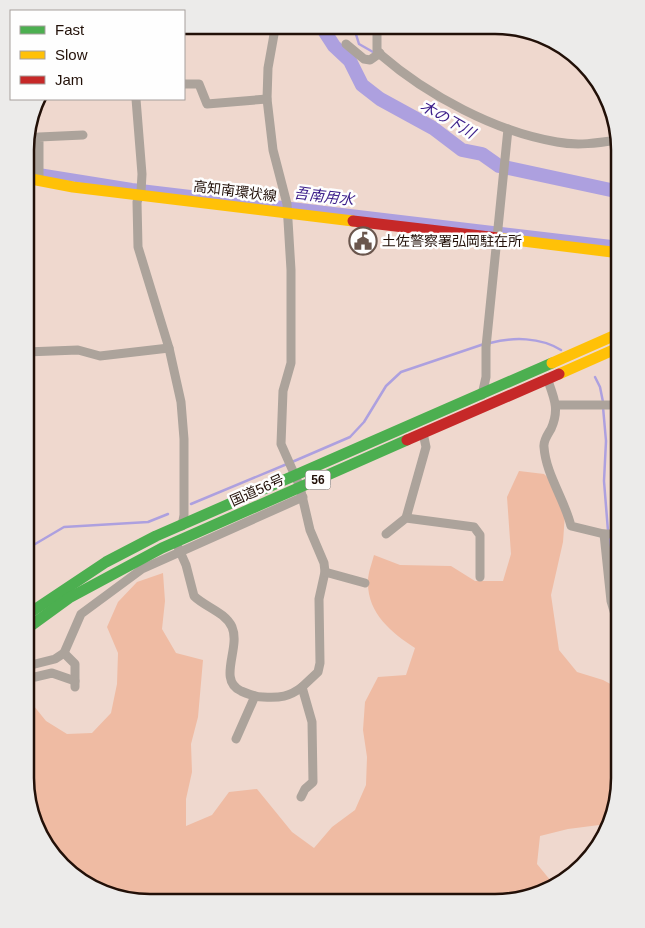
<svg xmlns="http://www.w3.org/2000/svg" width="645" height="928" font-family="Arial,'Noto Sans JP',sans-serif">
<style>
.green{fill:#efbba3}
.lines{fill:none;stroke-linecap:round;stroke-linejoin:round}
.stream{stroke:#ada0df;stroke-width:2.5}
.canal{stroke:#ada0df;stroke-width:8}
.river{stroke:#ada0df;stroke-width:14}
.street{stroke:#aca39b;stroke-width:9}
.fast{stroke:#4caf50;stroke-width:11}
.slow{stroke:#ffc107;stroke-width:11}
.jam{stroke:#c62828;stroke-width:11}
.labels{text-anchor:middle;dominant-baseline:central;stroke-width:5;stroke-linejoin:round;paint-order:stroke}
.shield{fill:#fefefe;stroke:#645752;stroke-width:1}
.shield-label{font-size:12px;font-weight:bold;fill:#221008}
.street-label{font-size:14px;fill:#221008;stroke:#fefefe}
.poi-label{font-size:14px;fill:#221008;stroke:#fefefe;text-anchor:start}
.water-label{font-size:15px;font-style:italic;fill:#3a1c89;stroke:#fefefe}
.rim{fill:none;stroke:#221008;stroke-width:2.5}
</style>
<rect width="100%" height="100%" fill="#efd8ce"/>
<path class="green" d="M519,471l25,3 14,13 7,27 -2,28 -12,53 8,55 18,22 26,8 17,9v98l-13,37 -39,5 -28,7 -3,28 18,22 -5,4 -54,13 -363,-1 -59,-25 -36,-44 -9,-37 6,-11 -1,-26 -9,-15v-49l21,26 21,13 25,-1 19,-20 6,-29 1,-31 -11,-26 11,-25 19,-20 26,-9 2,28 -3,28 14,24 27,7 -5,57 -7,27 1,28 -6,27v27l26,-11 17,-23 28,-3 35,43 22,16 18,-21 23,-17 11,-25 1,-28 -4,-27 2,-28 13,-25 28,-2 9,-27c-24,-16 -48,-35 -47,-67 0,-8 4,-18 6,-26l26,10 51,1 24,15h28l8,-27 -4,-57z"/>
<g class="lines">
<g class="stream">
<path d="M354,28l5,16 14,8"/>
<path d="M490,343c23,-6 50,-6 71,7"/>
<path d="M595,377l5,10 3,15"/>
<path d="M603,407l3,34 -2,40 4,50"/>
<path d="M292,462l58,-25 14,-15 22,-36 15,-14 83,-28"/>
<path d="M191,504l96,-40"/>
<path d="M609,537l11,75"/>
<path d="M25,550l39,-23 84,-5 20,-8"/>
</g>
<path class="canal" d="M26,170l106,17 488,58"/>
<path class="river" d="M323,29l11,17 16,15 12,24 18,14 53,29 29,22 20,4 17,12 121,26"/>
<g class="street">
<path d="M377,28v22l4,5c46,40 115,77 176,87 20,4 41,1 61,-2"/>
<path d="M275,29l-7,39 -1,31 6,51 14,54 4,66v93l-8,28 -2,53 19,43 10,43 14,33 1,9 -6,27 1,64 -2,9 -16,15 10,35 1,60 -8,7 -4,8"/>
<path d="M346,44l18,15 6,1 10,-7"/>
<path d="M184,84h15l8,20 60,-5"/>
<path d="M136,99l6,75 -1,18 -4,10 1,45 31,101 12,54 3,37v76l-2,11"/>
<path d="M39,181v-44l44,-2"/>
<path d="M26,352l52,-2 22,6 69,-8"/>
<path d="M547,378c7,20 13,31 4,51 -3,5 -8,12 -7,18 2,28 20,51 27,79l33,8h16"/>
<path d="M482,395l4,-18v-30l22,-218"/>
<path d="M557,405h63"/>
<path d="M406,518l20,-71 -3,-14"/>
<path d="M386,534l20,-16 68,9 6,8v42"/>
<path d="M604,534l7,67 9,30"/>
<path d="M178,547l8,18 8,31c11,11 31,16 38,31 9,21 -15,53 9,64 7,3 14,6 22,6 17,1 26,0 39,-10"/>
<path d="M325,572l40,11"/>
<path d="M64,653l11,11v23"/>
<path d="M25,664l6,1 24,-6 9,-6 17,-39 61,-45 161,-72"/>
<path d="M35,677l17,-4 23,8"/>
<path d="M236,739l19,-43"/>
</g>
<g class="fast">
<path d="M25,616l81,-54 50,-26 396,-173"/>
<path d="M25,630l44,-32 93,-50 245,-108"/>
</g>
<g class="slow">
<path d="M26,178l47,9 280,34"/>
<path d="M498,238l122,15"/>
<path d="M552,363l68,-30"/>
<path d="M559,374l61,-27"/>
</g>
<g class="jam">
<path d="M353,221l145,17"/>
<path d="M407,440l152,-66"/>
</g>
</g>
<defs>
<g id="civic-ring" transform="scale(1.4375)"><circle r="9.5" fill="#fefefe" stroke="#6a564d" stroke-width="1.5"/><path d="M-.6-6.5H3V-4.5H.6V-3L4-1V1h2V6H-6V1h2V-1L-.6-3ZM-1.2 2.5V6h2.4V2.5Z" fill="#6a564d"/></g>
</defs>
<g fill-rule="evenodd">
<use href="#civic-ring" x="363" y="241"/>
</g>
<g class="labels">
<rect class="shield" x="305.5" y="470.5" width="25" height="19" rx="4"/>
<g class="shield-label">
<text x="318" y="480">56</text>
</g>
<g class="street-label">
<text transform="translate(235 191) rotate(7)">高知南環状線</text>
<text transform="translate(257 490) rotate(-24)">国道56号</text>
</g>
<g class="poi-label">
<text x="382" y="241">土佐警察署弘岡駐在所</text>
</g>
<g class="water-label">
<text transform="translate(448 119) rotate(30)">木の下川</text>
<text transform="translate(324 196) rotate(7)">吾南用水</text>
</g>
</g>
<path d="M0 0H645V928H0ZM150 34H495A116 116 0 0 1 611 150V778A116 116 0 0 1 495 894H150A116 116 0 0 1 34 778V150A116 116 0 0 1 150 34Z" fill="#ecebea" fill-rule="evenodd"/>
<path class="rim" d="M150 34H495A116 116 0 0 1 611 150V778A116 116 0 0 1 495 894H150A116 116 0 0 1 34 778V150A116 116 0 0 1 150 34Z"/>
<rect x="10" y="10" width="175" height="90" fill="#fefefe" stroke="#a69f9c"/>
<rect x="20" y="26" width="25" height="8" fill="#4caf50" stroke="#a69f9c"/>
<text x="55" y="35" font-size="15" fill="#221008">Fast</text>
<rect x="20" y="51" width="25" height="8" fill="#ffc107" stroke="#a69f9c"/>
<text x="55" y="60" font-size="15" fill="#221008">Slow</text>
<rect x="20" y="76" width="25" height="8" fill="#c62828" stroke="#a69f9c"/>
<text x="55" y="85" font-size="15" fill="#221008">Jam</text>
</svg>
